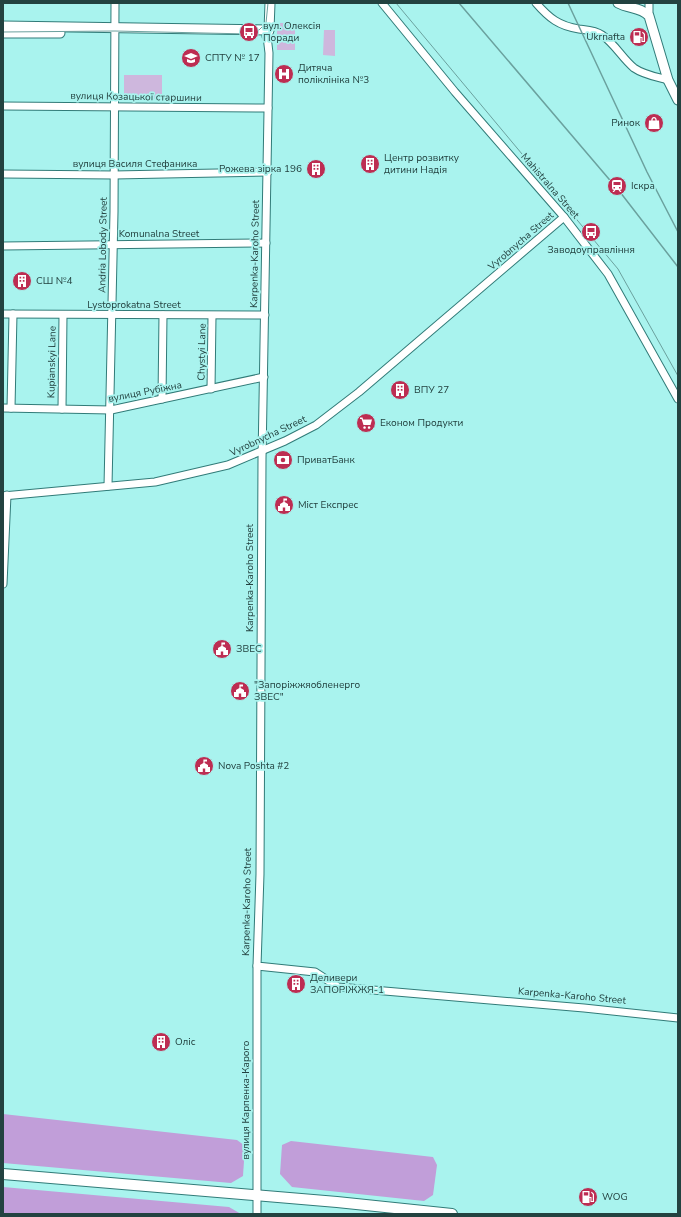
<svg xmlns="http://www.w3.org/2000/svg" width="681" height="1217" font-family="'Nunito Sans',sans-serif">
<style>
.green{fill:#ceb7dd}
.forest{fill:#c19ed9}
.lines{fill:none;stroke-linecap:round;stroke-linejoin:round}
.minor-casing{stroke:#317b78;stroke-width:9}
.major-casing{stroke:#317b78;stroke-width:11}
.highway-casing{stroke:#317b78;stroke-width:12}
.minor{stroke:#fff;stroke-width:7}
.major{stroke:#fff;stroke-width:9}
.highway{stroke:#fff;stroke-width:10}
.tram{stroke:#6ba19e;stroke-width:1}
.rail{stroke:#6ba19e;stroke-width:1.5}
.labels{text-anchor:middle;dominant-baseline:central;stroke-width:3.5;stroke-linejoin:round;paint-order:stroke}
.poi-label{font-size:10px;fill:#234240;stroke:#a9f3ee;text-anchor:start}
.street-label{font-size:10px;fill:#234240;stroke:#a9f3ee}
</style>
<rect width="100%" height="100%" fill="#a9f3ee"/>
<g class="green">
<rect x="277" y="23" width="18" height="27"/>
<path d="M324,30h11v26l-12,-1z"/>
<rect x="124" y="75" width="38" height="24"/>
</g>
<g class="forest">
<path d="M3,1114l234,26 8,6 -2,30 -12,7 -228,-20z"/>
<path d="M291,1141l142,16 4,8 -4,30 -9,6 -132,-14 -12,-13 2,-29z"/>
<path d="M3,1187l226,20 12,7h-238z"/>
</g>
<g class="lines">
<g class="minor-casing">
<g id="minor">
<path d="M382,3l73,89 109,125 44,57 70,125"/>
<path d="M536,3c13,15 23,23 43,26 8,1 16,1 23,6 13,9 20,23 32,33 10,7 23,9 34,12"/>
<path d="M649,3v13"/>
<path d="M267,36l2,17 -7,406 -2,415 -3,92 58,6 23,15 246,21 94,10"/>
<path d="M3,106l265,2"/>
<path d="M3,174l111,1 154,-3"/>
<path d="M3,246l263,-3"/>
<path d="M3,314l262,1"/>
<path d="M211,389l1,-73"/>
<path d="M162,399l1,-84"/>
<path d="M3,408l108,2 153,-33"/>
<path d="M11,408l2,-94"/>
<path d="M62,409l1,-94"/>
<path d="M108,486l6,-274 1,-209"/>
<path d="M3,496l152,-14 73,-17 57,-24 31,-16 43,-33 205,-175"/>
<path d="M3,584l4,-89"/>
<path d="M257,1214v-248"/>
</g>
</g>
<g class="major-casing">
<g id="major">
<path d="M618,3c11,6 23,4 31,13l19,64 10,20"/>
<path d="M3,26l266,4"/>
<path d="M3,33h57"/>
<path d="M267,36l2,-6 1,-27"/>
</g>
</g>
<g class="highway-casing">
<path id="highway" d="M3,1174l334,28 115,12"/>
</g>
<use href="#minor" class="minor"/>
<use href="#major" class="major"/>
<use href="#highway" class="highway"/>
<g class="tram">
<path d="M396,3l222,266 60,107"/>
<path d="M3,32l112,-1 134,3 10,-4 7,-7 2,-20"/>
</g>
<g class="rail">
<path d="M459,3l161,189 58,75"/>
<path d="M568,3l79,169 31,60"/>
</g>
</g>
<defs>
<g id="bus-disc" transform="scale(1)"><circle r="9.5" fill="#bd2d52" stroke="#a9f3ee"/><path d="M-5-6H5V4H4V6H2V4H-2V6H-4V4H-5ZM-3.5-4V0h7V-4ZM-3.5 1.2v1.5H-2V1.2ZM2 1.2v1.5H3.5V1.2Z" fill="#fff"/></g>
<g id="fuel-disc" transform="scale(1)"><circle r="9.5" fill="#bd2d52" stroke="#a9f3ee"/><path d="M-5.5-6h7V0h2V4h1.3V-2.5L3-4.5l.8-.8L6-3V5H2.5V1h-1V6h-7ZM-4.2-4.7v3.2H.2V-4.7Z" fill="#fff"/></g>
<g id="university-disc" transform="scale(1)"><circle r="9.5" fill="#bd2d52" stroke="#a9f3ee"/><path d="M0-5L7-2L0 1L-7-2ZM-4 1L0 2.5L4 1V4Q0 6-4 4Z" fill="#fff"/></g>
<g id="hospital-disc" transform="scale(1)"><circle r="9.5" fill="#bd2d52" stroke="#a9f3ee"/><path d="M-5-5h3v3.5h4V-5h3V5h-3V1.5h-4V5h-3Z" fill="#fff"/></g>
<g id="shop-disc" transform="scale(1)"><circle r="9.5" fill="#bd2d52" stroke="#a9f3ee"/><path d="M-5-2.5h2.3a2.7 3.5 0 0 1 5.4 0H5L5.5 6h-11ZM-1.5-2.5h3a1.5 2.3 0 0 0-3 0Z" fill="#fff"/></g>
<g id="building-disc" transform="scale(1)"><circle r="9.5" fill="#bd2d52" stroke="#a9f3ee"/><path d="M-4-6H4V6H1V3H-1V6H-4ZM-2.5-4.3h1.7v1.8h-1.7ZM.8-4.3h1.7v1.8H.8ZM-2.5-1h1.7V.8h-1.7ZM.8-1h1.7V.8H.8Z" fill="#fff"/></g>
<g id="station-disc" transform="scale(1)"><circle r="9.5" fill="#bd2d52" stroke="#a9f3ee"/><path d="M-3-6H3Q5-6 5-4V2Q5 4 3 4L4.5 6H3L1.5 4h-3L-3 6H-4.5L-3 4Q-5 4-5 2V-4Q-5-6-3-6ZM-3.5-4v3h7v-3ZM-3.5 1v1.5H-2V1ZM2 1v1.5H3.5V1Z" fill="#fff"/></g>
<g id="supermarket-disc" transform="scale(1)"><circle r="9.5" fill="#bd2d52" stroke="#a9f3ee"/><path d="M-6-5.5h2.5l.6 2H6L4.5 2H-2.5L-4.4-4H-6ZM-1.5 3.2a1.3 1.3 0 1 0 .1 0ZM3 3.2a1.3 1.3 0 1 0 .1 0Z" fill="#fff"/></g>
<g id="bank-disc" transform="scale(1)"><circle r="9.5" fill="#bd2d52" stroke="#a9f3ee"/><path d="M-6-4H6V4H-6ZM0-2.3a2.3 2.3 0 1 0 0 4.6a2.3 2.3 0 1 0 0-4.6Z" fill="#fff"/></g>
<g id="civic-disc" transform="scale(1)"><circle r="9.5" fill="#bd2d52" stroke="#a9f3ee"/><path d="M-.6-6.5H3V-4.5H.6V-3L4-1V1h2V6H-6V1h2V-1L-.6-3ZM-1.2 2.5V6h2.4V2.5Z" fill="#fff"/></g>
</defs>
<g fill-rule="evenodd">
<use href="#bus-disc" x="249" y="32"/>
<use href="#fuel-disc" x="639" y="37"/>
<use href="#university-disc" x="191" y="58"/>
<use href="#hospital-disc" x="284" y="74"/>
<use href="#shop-disc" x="654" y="123"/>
<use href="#building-disc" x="370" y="164"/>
<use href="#building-disc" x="316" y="169"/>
<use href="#station-disc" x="617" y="186"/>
<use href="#bus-disc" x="591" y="232"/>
<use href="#building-disc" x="22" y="281"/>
<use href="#building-disc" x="400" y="390"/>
<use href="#supermarket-disc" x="366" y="423"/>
<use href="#bank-disc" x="283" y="460"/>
<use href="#civic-disc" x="284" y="505"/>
<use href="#civic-disc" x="222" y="649"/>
<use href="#civic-disc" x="240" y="691"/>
<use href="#civic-disc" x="204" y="766"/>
<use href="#building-disc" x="296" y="984"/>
<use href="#building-disc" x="161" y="1042"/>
<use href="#fuel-disc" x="588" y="1197"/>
</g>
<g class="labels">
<g class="poi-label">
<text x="263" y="26">вул. Олексія<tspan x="263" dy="12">Поради</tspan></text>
<text x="625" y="37" text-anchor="end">Ukrnafta</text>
<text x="205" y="58">СПТУ № 17</text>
<text x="298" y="68">Дитяча<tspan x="298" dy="12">поліклініка №3</tspan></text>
<text x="640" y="123" text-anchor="end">Ринок</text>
<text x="384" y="158">Центр розвитку<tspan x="384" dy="12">дитини Надія</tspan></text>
<text x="302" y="169" text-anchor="end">Рожева зірка 196</text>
<text x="631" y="186">Іскра</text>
<text x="591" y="250" text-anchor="middle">Заводоуправління</text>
<text x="36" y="281">СШ №4</text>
<text x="414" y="390">ВПУ 27</text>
<text x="380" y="423">Економ Продукти</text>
<text x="297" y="460">ПриватБанк</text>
<text x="298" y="505">Мiст Експрес</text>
<text x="236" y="649">ЗВЕС</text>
<text x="254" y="685">"Запоріжжяобленерго<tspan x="254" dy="12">ЗВЕС"</tspan></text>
<text x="218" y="766">Nova Poshta #2</text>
<text x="310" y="978">Деливери<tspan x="310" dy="12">ЗАПОРІЖЖЯ-1</tspan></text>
<text x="175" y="1042">Оліс</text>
<text x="602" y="1197">WOG</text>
</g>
<g class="street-label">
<text transform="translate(136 97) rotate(1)">вулиця Козацької старшини</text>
<text x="135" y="164">вулиця Василя Стефаника</text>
<text transform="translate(550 186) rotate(49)">Mahistralna Street</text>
<text x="159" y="234">Komunalna Street</text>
<text transform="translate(521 241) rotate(-41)">Vyrobnycha Street</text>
<text transform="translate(103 245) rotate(-89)">Andria Lobody Street</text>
<text transform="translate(255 254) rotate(-89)">Karpenka-Karoho Street</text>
<text x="134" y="305">Lystoprokatna Street</text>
<text transform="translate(202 352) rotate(-89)">Chystyi Lane</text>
<text transform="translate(52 362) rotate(-89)">Kupianskyi Lane</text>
<text transform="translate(145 392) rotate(-11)">вулиця Рубіжна</text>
<text transform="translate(268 436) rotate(-25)">Vyrobnycha Street</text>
<text transform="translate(250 578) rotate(-90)">Karpenka-Karoho Street</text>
<text transform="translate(247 902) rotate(-89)">Karpenka-Karoho Street</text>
<text transform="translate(572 996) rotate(5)">Karpenka-Karoho Street</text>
<text transform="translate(246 1100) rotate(-90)">вулиця Карпенка-Карого</text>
</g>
</g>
<rect width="681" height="1217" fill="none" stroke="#234240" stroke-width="8"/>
</svg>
